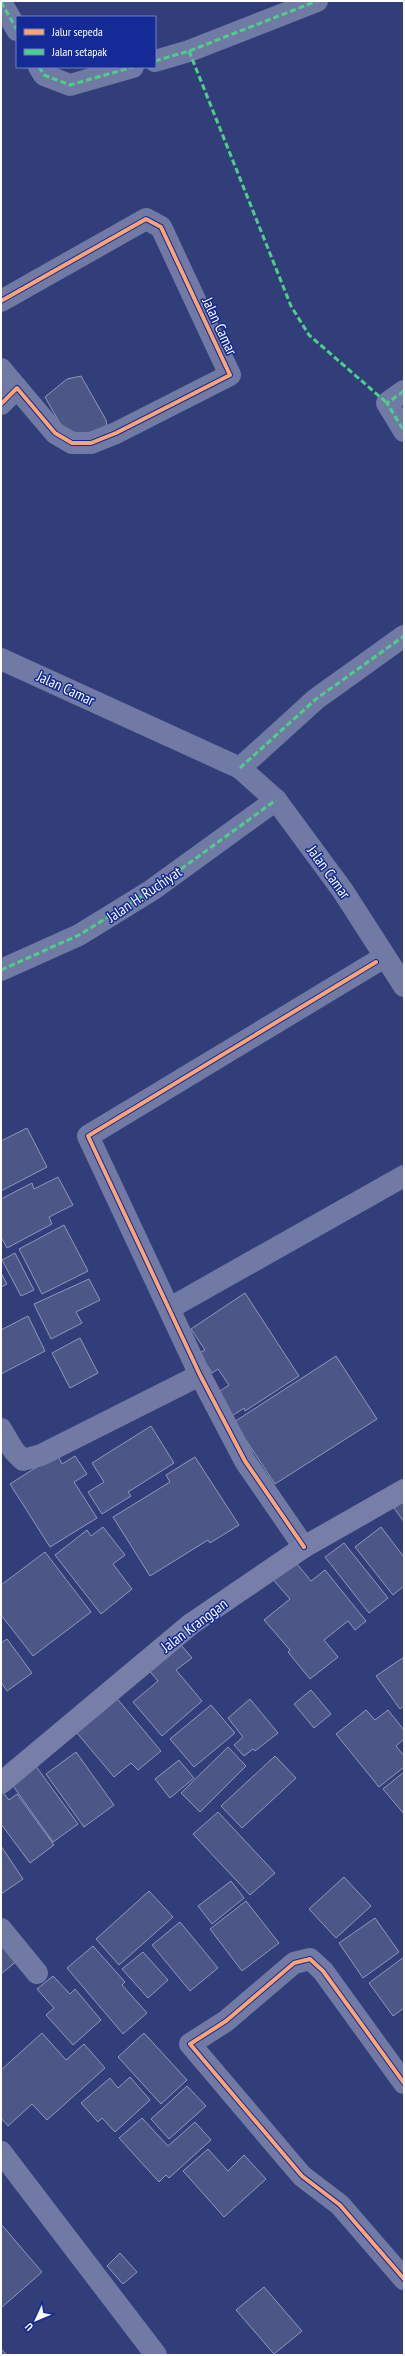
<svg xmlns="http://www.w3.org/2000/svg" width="405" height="2356" font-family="'PT Sans Narrow',sans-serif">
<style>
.building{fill:#4d5787;stroke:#9097b9}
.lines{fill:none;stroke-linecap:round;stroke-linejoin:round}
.street{stroke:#717aa4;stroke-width:22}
.secondary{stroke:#777fa8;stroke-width:22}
.quiet{stroke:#4dcf88;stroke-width:3;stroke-dasharray:6 3;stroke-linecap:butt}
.cycleway-casing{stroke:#142a97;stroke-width:6}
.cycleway{stroke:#fda474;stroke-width:4}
.labels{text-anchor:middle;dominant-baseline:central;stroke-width:3;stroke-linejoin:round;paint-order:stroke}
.street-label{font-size:15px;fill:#fff;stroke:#142a97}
</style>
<rect width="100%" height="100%" fill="#323e79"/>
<g class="building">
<path d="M81,376l25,44 1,8 -21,13 -19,-5 -22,-39 22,-18z"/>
<path d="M27,1128l20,39 -46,24v-50z"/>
<path d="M58,1177l15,28 -24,12 3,7 -45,24 -6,-11v-38l31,-16 2,6z"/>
<path d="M64,1225l24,46 -46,23 -23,-45z"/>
<path d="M15,1253l19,37 -13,6 -19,-36z"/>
<path d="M1,1273l6,11 -6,3z"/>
<path d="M89,1279l11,21 -24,12 6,11 -31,16 -17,-35z"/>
<path d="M245,1293l54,83 -54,35 -1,-3 -15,10 -15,-23 15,-10 -11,-16 -6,4 -13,-20 6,-3 -14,-21z"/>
<path d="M28,1316l17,35 -44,23v-44z"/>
<path d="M80,1338l18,35 -28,15 -18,-35z"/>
<path d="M336,1356l41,63 -102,65 -41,-62z"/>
<path d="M151,1426l23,37 -46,29 3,4 -29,18 -14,-22 16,-10 -12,-19z"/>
<path d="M57,1454l5,10 13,-8 12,18 -13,8 23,36 -47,29 -40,-63z"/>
<path d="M195,1457l44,68 -29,18 -2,-3 -58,36 -37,-59 57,-35 -4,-7z"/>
<path d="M404,1501v21l-10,-14z"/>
<path d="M103,1527l22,28 -12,9 19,25 -31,25 -46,-59 32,-25 4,6z"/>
<path d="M381,1527l23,30v29l-11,9 -38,-48z"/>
<path d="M344,1543l44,55 -19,15 -44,-56z"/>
<path d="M45,1552l46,60 -58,44 -32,-41v-30z"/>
<path d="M292,1558l19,23 14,-11 41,51 -11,9 -7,-9 -24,19 14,17 -28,22 -22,-27 2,-2 -26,-30 26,-21 -20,-23z"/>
<path d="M7,1639l25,34 -25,18 -6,-9v-39z"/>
<path d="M176,1639l16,19 -16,12 26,31 -40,35 -29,-34 25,-21 -13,-15z"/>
<path d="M404,1657v49l-4,3 -24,-33z"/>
<path d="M311,1690l20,24 -17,14 -20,-24z"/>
<path d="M114,1695l47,56 -23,19 -7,-7 -17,14 -37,-44z"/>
<path d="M250,1699l28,34 -23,18 -2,-2 -9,7 -10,-11 9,-8 -15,-19z"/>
<path d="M211,1705l24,28 -41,34 -24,-28z"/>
<path d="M366,1710l9,10 13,-10 16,20v9l-8,7 8,10v11l-25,20 -43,-53z"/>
<path d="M228,1747l18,19 -46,46 -19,-19z"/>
<path d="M76,1752l38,53 -30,22 -38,-53z"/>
<path d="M275,1756l21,22 -54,50 -21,-22z"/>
<path d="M179,1760l15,18 -24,20 -15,-19z"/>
<path d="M35,1765l43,59 -25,18 -42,-59z"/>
<path d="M404,1772v42l-21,-25z"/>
<path d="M1,1790l8,10 8,-6 37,51 -24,18 -29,-39z"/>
<path d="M218,1812l57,61 -25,22 -57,-61z"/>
<path d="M1,1846l22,33 -22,15z"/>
<path d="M344,1877l27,29 -35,32 -27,-29z"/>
<path d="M231,1881l13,17 -32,26 -14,-18z"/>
<path d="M149,1891l24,26 -54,48 -23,-26z"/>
<path d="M246,1901l33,42 -37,28 -32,-42z"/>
<path d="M375,1918l24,34 -36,26 -24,-35z"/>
<path d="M180,1922l38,46 -28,23 -38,-46z"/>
<path d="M1,1939l17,21 -17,14z"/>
<path d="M93,1946l32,36 -3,3 25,28 -24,21 -56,-66z"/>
<path d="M143,1952l25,28 -20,18 -26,-29z"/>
<path d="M404,1957v51l-11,8 -24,-33z"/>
<path d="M53,1976l17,18 5,-5 26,31 -28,25 -27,-30 8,-7 -17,-19z"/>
<path d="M42,2033l24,27 18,-16 21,24 -58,52 -15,-16 -24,22 -7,-8v-48z"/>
<path d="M144,2033l43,47 -26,24 -43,-47z"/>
<path d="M130,2077l20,23 -35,32 -13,-14 -4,4 -17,-19 29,-25 8,10z"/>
<path d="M187,2086l19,20 -37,33 -18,-20z"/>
<path d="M142,2118l26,28 27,-24 16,18 -42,38 -3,-3 -7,7 -40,-44z"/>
<path d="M208,2149l20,22 16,-16 22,24 -42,38 -41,-46z"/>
<path d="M1,2224l41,48 -41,36z"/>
<path d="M120,2253l17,19 -14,12 -16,-18z"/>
<path d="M264,2287l38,44 -28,23 -38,-44z"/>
<path d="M1,2349l6,6h-6z"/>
</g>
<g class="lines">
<g class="street">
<path d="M1,2l16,28"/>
<path d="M155,61l34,-10 128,-50"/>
<path d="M39,67l5,8 26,10 63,-18"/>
<path d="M1,301l145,-82 15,8 69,148 -114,58 -25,10h-19l-17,-10 -38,-45 -16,16"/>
<path d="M1,369l16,19"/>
<path d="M404,391l-17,12 17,28"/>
<path d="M1,659l239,109 36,32 67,91 61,95"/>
<path d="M240,768l76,-69 88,-63"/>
<path d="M1,970l78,-35 73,-45 124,-90"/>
<path d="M170,1308l234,-132"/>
<path d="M1,1429l13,22 9,9 18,-5 159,-80"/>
<path d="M304,1547l-59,-86 -45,-86 -112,-239 288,-174"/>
<path d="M1,1929l36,44"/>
<path d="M404,2083l-81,-112 -13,-12 -16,4 -68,58 -36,23 112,132 38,29 64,74"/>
<path d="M1,2152l155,203"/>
</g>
<path class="secondary" d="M1,1783l190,-159 113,-77 100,-57"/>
<g class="quiet">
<path d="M1,2l16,28"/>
<path d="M189,51l102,255 18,29 78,68"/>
<path d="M155,61l34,-10 128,-50"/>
<path d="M39,67l5,8 26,10 63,-18"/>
<path d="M404,391l-17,12 17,28"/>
<path d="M240,768l76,-69 88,-63"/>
<path d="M1,970l78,-35 73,-45 124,-90"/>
</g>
<g class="cycleway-casing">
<g id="cycleway">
<path d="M1,301l145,-82 15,8 69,148 -114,58 -25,10h-19l-17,-10 -38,-45 -16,16"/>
<path d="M304,1547l-59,-86 -45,-86 -112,-239 288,-174"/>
<path d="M404,2083l-81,-112 -13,-12 -16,4 -68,58 -36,23 112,132 38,29 64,74"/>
</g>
</g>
<use href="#cycleway" class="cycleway"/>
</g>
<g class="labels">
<g class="street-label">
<text transform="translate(220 326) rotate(65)">Jalan Camar</text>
<text transform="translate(66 688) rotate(25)">Jalan Camar</text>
<text transform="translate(329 872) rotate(54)">Jalan Camar</text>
<text transform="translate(144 894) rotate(-34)">Jalan H. Ruchiyat</text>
<text transform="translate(194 1625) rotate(-37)">Jalan Kranggan</text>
</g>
</g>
<rect width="405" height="2356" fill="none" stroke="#ffffff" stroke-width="4"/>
<rect x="16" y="16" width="140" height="52" fill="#142a97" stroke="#727fc1"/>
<rect x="24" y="29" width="20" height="6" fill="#fda474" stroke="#727fc1"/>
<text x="52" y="36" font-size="12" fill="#ffffff">Jalur sepeda</text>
<rect x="24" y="49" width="20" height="6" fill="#4dcf88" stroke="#727fc1"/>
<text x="52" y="56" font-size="12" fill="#ffffff">Jalan setapak</text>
<g transform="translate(36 2320) rotate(226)" stroke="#142a97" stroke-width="3" paint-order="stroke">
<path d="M0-3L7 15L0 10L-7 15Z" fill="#ffffff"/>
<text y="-6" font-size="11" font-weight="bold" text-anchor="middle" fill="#ffffff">U</text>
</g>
</svg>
